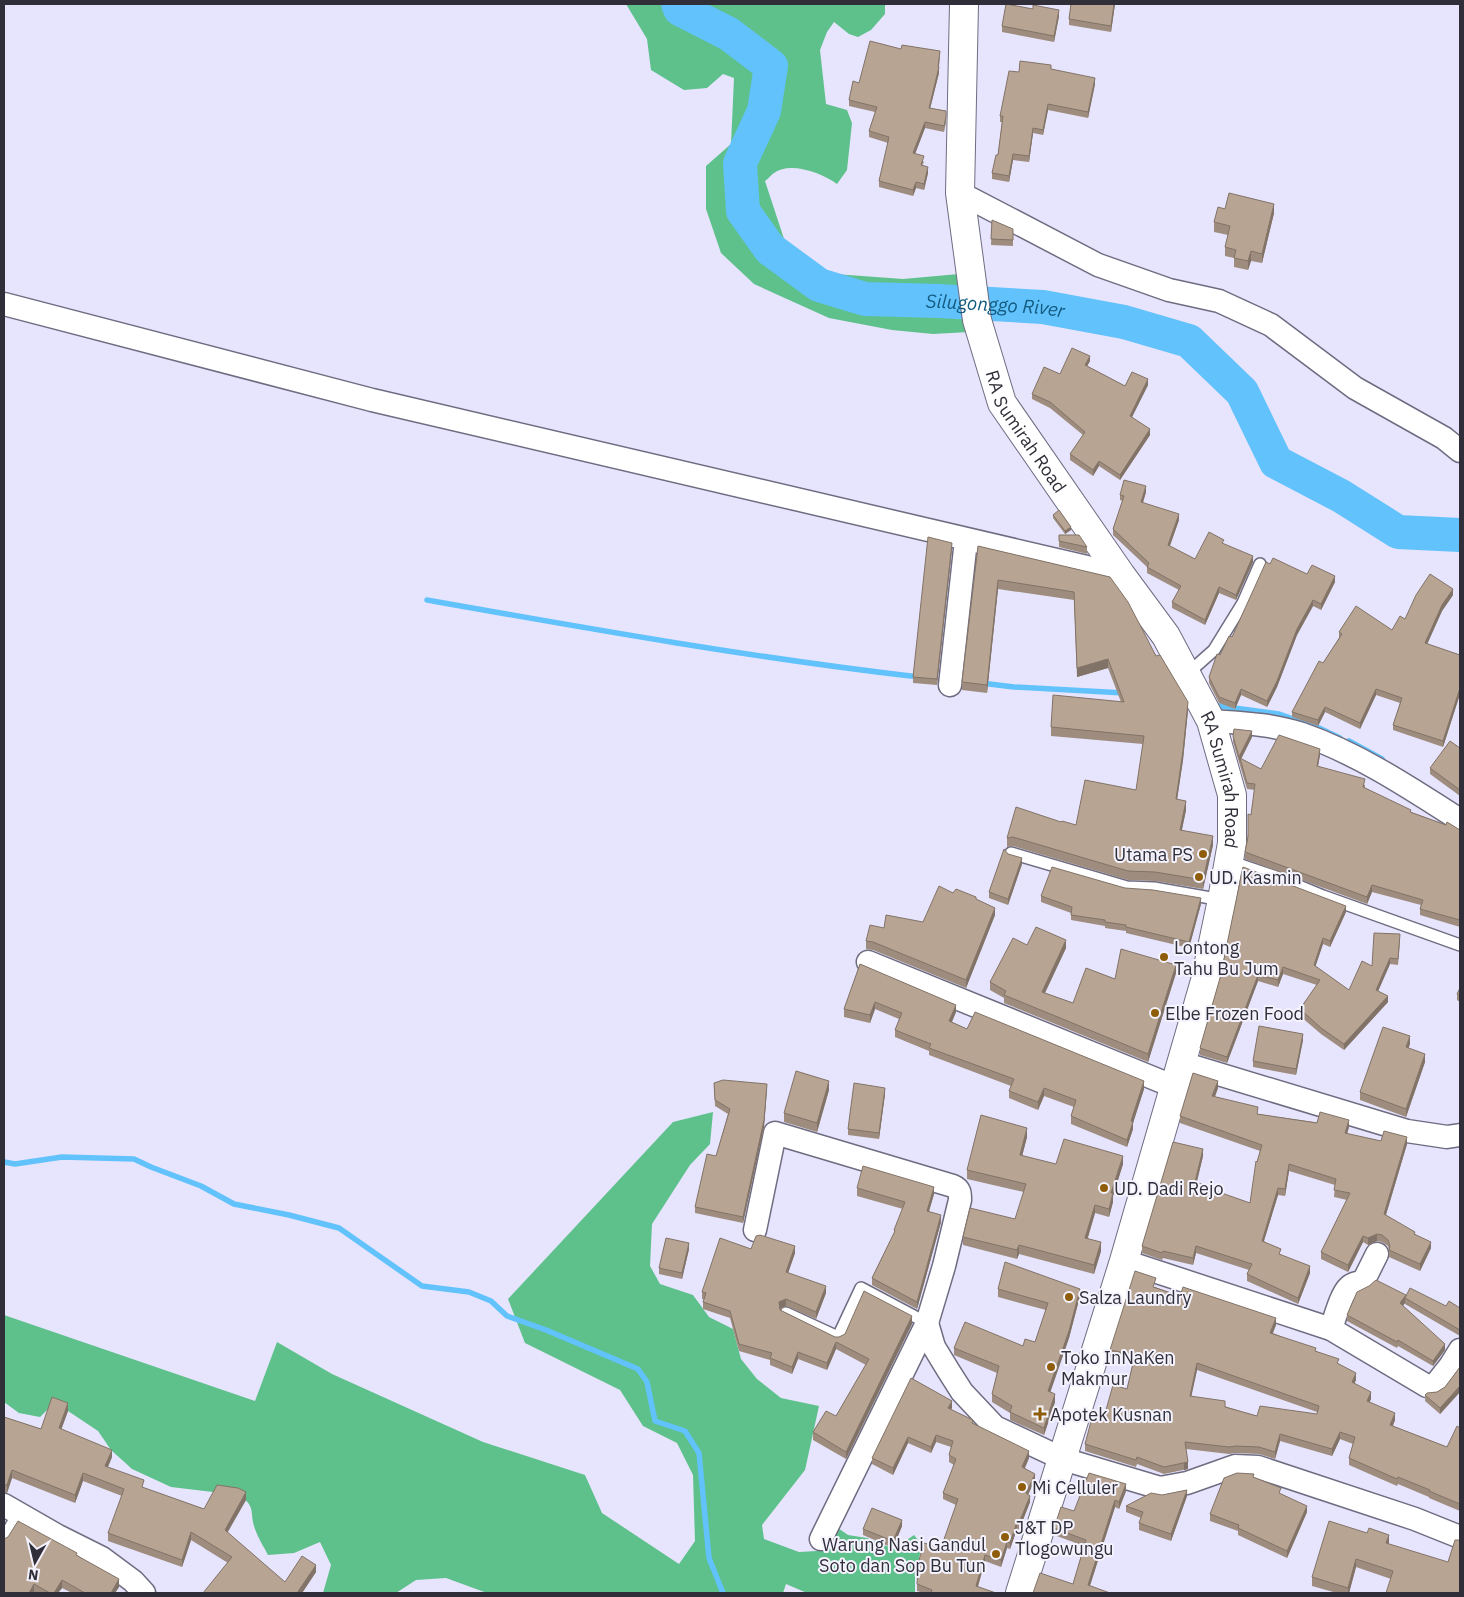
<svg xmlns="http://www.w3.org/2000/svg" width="1464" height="1597" font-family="'IBM Plex Sans',sans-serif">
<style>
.forest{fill:#5ec18c}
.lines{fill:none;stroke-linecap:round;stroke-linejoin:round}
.stream{stroke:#62c2fb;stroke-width:5.5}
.river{stroke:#62c2fb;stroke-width:34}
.service-casing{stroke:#6e6c81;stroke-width:14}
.minor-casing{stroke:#6e6c81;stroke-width:25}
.secondary-casing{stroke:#6e6c81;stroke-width:30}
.service{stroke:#fff;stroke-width:11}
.minor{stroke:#fff;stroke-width:22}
.secondary{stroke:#fff;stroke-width:28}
.wall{fill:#9e8d7e;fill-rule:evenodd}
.shaded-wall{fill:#817367}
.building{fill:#b8a493;stroke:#817367;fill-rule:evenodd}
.poi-dot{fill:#8f5d0a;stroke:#f4f3fd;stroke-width:2}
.labels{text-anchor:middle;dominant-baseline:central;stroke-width:4;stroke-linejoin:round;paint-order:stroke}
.street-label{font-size:18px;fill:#302f39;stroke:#f4f3fd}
.poi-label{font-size:18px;fill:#302f39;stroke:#f4f3fd;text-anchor:start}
.water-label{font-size:19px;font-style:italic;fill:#125b81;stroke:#f4f3fd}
</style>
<rect width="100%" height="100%" fill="#e7e4fd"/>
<g class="forest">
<path d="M626,4h259v10l-14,16 -13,7 -9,-3 -15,-12 -7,10 -7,18 6,54 21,6 5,13 -5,47 -10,14c-15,-11 -47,-23 -63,-11 -3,2 -6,6 -9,8l23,70 47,23 68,5 56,-5 10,58 -36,2 -41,-4 -63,-12 -75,-34 -33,-31 -15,-44v-43l25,-22 3,-66 -11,-4 -16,14 -23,2 -33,-20 -4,-31z"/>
<path d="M713,1112l-3,32 -20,21 -38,59 -2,42 10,18 33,11 16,22 24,12 8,30 16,20 24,19 38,8 -14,64 -43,55 2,14 35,13 18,-1 21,-23 10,7 19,3 27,11 20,-14 8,10 -7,31v17h-108l-21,-9 -3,9h-296l-41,-15 -30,2 -20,13h-73l8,-28 -11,-23 -26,11 -26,2c-4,-8 -10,-17 -13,-26 -6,-17 2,-23 -17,-34l-67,-8 -39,-18 -21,-19 -13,-19 -30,-20 -16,-6 -12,12 -21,-4 -15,-11v-87l251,86 22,-59 55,32 151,68 102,33 17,38 77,51 16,-23 -2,-66 -16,-32 -34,-17 -23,-36 -95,-47 -17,-44 165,-177z"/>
</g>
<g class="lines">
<g class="stream">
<path d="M427,600c164,29 327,58 492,77"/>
<path d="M981,683l33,4 110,6"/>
<path d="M1212,705l67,9 40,14 21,10"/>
<path d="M1349,741l33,18"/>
<path d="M4,1162l11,2 47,-7 72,2 17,8 50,19 33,18 55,11 50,13 83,58 47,6 22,9 16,15 39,14 92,39 9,13 8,39 30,10 14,22 10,105 14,35"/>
</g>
<path class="river" id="s1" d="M678,4l2,5 49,25 42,32 -7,45 -24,52 3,48 27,38 49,36 46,14 74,2 104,6 81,15 65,19 53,51 34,70 65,34 57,36 62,3"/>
<g class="service-casing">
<g id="service">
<path d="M1187,674l27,-24 29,-47 17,-39"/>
<path d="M1011,853l116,34 27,1 68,12"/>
<path d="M1229,861l53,18 41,17 137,49"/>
<path d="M786,1313l52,24 23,-49 66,35"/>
<path d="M4,1539l14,-26"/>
</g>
</g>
<g class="minor-casing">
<g id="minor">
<path d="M960,193l138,72 71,25 50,11 52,24 84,63 89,50 16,13"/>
<path d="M4,304l368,96 749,175"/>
<path d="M950,685l16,-145"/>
<path d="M1211,721c30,2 62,3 91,13 57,20 108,54 158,86"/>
<path d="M868,962l307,125"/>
<path d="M1182,1063l225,68 40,6 13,-2"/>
<path d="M755,1230l20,-97 178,53c7,3 7,7 7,14l-16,66 -17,57 -106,216"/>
<path d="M1124,1261l207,68 96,57 8,-1 15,-19 10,-16"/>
<path d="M927,1323l7,24 14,23 14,22 33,35 68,32 97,29 27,-5 48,-17 23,1 157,52 45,18"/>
<path d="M1331,1329c4,-11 10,-35 18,-42 5,-5 10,-3 15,-7l13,-26"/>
<path d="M4,1505l54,31 44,22 31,23 11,12"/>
</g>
</g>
<g class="secondary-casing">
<g id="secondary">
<path id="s2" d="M964,4l-4,189 17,127 25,83 119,172 45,61 45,85 21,74v48l-10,57 -17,81 -81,280 -104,332"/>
</g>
</g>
<use href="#service" class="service"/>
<use href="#minor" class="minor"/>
<use href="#secondary" class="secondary"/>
</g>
<g class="wall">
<path d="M1071,4h44l-4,28 -42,-7v-6z"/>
<path d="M1059,16l-5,26 -52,-10v-6z"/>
<path d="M901,49l39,8 -1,10v6l-9,35 16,3v12l-2,9 -19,-4 -10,26 9,8 -2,4 6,7 -4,17 -8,-2 -3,8 -34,-9v-6l9,-38 -19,-6v-6l6,-19 -26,-6v-6l10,-17z"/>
<path d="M1051,69l44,15 -7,34 -40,-8 -5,25 -10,-2 -4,29 -16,-2 -4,22 -17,-3v-6l6,-18 4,-33h-2v-6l19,-44z"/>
<path d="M1225,209l49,4 -12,50 -11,-2 -3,9 -14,-3v-9l-9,-2v-9l3,-12 -14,-3v-10z"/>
<path d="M992,220l21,9v17l-22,-1z"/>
<path d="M1090,361l-3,5 38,20 23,-1 -16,32 18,18 -30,45 -21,-14 -6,10 -23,-16v-6l13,-19 -33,-27 -18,-9v-5l28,-20z"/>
<path d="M1146,492l-3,11 36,17 -9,26 25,13 29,-15 29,18 -17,38 -17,-7 -14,32 -33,-17v-6l7,-12 -32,-17v-6l-34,-32v-6l10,-28 -3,-1v-5z"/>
<path d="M1053,515l18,15 -6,4 -12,-16z"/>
<path d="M1059,535l28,12v7l-28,-7z"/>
<path d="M978,546l132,31 78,133 -5,50 -6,39 9,11 -4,20 31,15 -10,44 -48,-8 -27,-1 -115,-34 -6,1v-9l54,-16 15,3 60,-35 7,-46 -92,-8v-9l70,-25 -13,-34 -31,9 -3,-77 -76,-11 -11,104 -25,-3v-8z"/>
<path d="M952,549l-15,136 -24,-2v-6z"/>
<path d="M1307,574l28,8 -14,28 -8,-4 -16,29 -20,52 -10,20 -26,-12 -6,14 -16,-6 -10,-20v-6l11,-22 12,-18z"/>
<path d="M1453,595l-11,16 -15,33 33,11v39l-17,53 -50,-17v-5l7,-22 -24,-8 -16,34 -35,-17 -7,14 -26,-9v-5l47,-74v-6l53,-2 13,-11z"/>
<path d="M1233,736l19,1 -11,22 20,10 59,-14 -2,11 47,19v3l46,24 49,18v97l-40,-12v-6l1,-4 -49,-13 -5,12 -122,-45v-7l10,-62 -8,-1 -14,-47z"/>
<path d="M1460,748v48l-30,-22v-6z"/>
<path d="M1008,854l14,10 -14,41 -19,-7v-6z"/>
<path d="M1125,888l76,16 -12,44 -63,-15v-2l-21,-3v-2l-34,-6v-7l-30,-11v-6z"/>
<path d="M953,893l23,6 19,16 -29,73 -93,-38 -7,-1v-8l18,-13 39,-6z"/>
<path d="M1346,912l-16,35 -7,-3 -8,22 34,24 23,-24 28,-25 -2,24 -8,-1 -12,27 10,11 -44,48 -23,-16 -21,-18v-7l17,-24 -34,-11 -5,13 -20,-6 -31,82 -27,-8v-7l20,-70z"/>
<path d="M1027,945l39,3 -21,45 28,10 42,-24 61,-6 -28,89 -144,-59v-5l-14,-8v-8z"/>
<path d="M860,964l96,48 -4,10 15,7 177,60 -11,34v6l-6,18 -56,-23v-8l3,-9 -30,-11 -6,14 -29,-12v-7l2,-5 -82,-31v-4l-34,-14v-7l4,-11 -24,-10 -5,14 -26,-6v-8z"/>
<path d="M1460,988v14l-3,-2v-6z"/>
<path d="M1303,1040l-7,35 -43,-8v-6z"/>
<path d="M1410,1044l-2,4 17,14 -19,55 -46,-17v-8z"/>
<path d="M1460,1079v10l-1,-1v-6z"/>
<path d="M714,1083l53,7 -3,37 -21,96 -48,-10v-6l21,-51 12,-42 -13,-8z"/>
<path d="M1218,1088l-3,9 43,17 91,13 -2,7 34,7 26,3 -21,71 29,19 16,14 -11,23 -31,-14v-6l-1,-5 -6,-4 -5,-1 -9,4 -5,-3 -15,30 -27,-13v-7l26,-52 -13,-3 1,-12 -46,-14 -4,25 -7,-1 -14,46 17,14 29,18 -12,31 -51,-23v-7l2,-4 -53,-17 -3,12 -30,-7 -1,2 -20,-7v-7l61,-90 -6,26 20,10 33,11 7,-41 3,-11 -80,-28v-7z"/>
<path d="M829,1090l-12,42 -33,-10v-9z"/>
<path d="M885,1094l-6,45 -31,-4v-6z"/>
<path d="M1027,1137l-5,19 34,8h67l-10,32v6l-4,15 -14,-4 -7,25 13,13 -7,23 -75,-20 -2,5 -54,-14v-8l52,-18 9,-27 -57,-13v-9z"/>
<path d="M857,1188l77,6 -5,17 12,11 -24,87 -45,-24v-7l22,-45v-3l9,-21 -46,-13z"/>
<path d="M689,1249l-7,30 -23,-5v-6z"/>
<path d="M751,1249l44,4 -7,20 38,20 -10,26 -30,-13 -6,4 55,27h4l73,-13 -66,135 -33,-19v-8l23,-16 30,-51 -30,-16 -9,21 -29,-11 -6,15 -22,-9v-5l-31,-9 -9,-33 -27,-9v-7l1,-3h-2v-7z"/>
<path d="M1156,1285l-1,2 25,9 96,29 -3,8 43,18 23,13 17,16 -2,3 17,16 -2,3 26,18 -2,6 54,21 13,-19v83l-31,-13v-1l-31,-13 -1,2 -48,-21v-7l4,-14 -13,-5 -8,17 -52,-15 -5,18 -16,-5 -23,-1 -7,1 -43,-5 2,20 -24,5 -27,-10 -1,3 -51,-16v-7l19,-27 23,-28 6,-27 -23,-5v-7zM1197,1370l120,42v2l-60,2 -66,-20z"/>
<path d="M998,1289l82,7 -11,42 -19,54 5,10 -11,33 -34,-15v-7l-18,-11v-8l5,-21 -43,-18v-7l69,-2 12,-4 11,-32 -48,-13z"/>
<path d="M1406,1295l40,11 14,2v28l-55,-32v-1l-2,3 42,44 -12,16 -35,-20 -1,2 -50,-27v-6z"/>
<path d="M1460,1367v25l-20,22 -15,-13v-6l12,-3 8,-5z"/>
<path d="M952,1408l-1,1 78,49 -4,10 10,12 -7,14 2,8 -11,28 -2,-1 -7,20 -3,-1 -6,19 -16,-6 -7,26 18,6h-73l-6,-2v-7l24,-36 15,-43 -13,-6v-6l11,-28 -5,-3v-7l2,-8 -15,-5 -5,11 -23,-10 -15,32 -21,-11v-6z"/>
<path d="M68,1411l-7,18 51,28 -4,10 36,21 60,21 42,-9 -19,32 58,50 31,-10 -14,21 -74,-30 -37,-23 -9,27 -74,-26v-8l14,-37 -39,-15 -8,22 -63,-25 -5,15h-3v-76l37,12z"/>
<path d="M1254,1477l53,35 -20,46 -49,-23v-4l-28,-10v-7z"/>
<path d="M1126,1491l-7,18 -4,-2 -25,78 -17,-1 11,-38 -30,-11v-7l20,-17z"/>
<path d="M1162,1495l25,1 -16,45 -32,-11v-7l2,-5 -15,-6v-6z"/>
<path d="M902,1526l-9,22 -30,-13v-6z"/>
<path d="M1389,1544l71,49 -69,-14 -35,-12 -7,26h-12l-25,-7v-9z"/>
<path d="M77,1555l42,32 -4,6h-43l-10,-5 -4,5h-22l-2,-1 -1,1h-29z"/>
</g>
<g class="shaded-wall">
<path d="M1114,4h1l-4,28v-6z"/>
<path d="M1059,10v6l-5,26v-6z"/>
<path d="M939,67v6l-10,40v-5z"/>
<path d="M1095,78v6l-7,34v-6z"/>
<path d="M1048,104v6l-5,25v-5z"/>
<path d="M925,122v6l-12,31v-6z"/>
<path d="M1033,128v5l-4,29v-6z"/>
<path d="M1013,154v6l-4,22v-6z"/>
<path d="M928,167v6l-4,17v-6z"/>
<path d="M916,182v6l-3,8v-6z"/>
<path d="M1274,204v9l-12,50v-9z"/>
<path d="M1251,251v10l-3,9v-9z"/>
<path d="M1090,356v5l-5,9v-5z"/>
<path d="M1148,379v6l-18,36v-5z"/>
<path d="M1150,429v6l-30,45v-5z"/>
<path d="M1099,461v5l-6,10v-6z"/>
<path d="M1146,486v6l-5,16v-6z"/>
<path d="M1179,514v6l-11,30v-5z"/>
<path d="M1071,527v3l-6,4v-3z"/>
<path d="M952,543v6l-15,136v-6z"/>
<path d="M1253,556v6l-17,38v-5z"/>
<path d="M1335,576v6l-14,28v-6z"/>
<path d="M998,580v9l-11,104v-8z"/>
<path d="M1219,587v6l-14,32v-5z"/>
<path d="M1453,589v6l-11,16 -17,38v-6l17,-38z"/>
<path d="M1313,600v6l-16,29 -20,52 -10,20v-6l30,-72z"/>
<path d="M1108,659v9l-31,9v-9z"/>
<path d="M1460,688v6l-17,53v-6z"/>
<path d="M1241,689v6l-6,14v-6z"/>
<path d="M1376,689v6l-16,34v-6z"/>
<path d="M1188,702v8l-5,50 -7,47v-8z"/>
<path d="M1325,707v5l-7,14v-6z"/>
<path d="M1252,731v6l-12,24v-3l-1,5v-6z"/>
<path d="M1320,749v6l-3,17v-6z"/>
<path d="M1186,801v9l-6,28v-8z"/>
<path d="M1213,836v9l-10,44v-9z"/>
<path d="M1022,858v6l-14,41v-6z"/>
<path d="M1372,885v7l-5,12v-7z"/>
<path d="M1201,898v6l-12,44v-6z"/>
<path d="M1346,906v6l-16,35v-6z"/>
<path d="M995,908v7l-29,73v-8z"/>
<path d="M1323,938v6l-9,27v-6z"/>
<path d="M1066,940v8l-24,51v-7z"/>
<path d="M1390,958v6l-14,32v-6z"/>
<path d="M1176,965v8l-28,89v-8z"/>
<path d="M1283,967v7l-5,13v-7z"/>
<path d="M1258,975v6l-31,82v-6z"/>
<path d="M1388,996v6l-44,48v-6z"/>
<path d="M875,1002v7l-5,14v-8z"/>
<path d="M956,1005v7l-7,16v-7z"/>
<path d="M1303,1034v6l-7,35v-6z"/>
<path d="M1410,1036v8l-4,11v-8z"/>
<path d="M1425,1054v8l-19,55v-8z"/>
<path d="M829,1081v9l-12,42v-9z"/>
<path d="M1144,1081v8l-11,34v6l-6,18v-7l4,-19z"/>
<path d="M1218,1081v7l-6,15v-7z"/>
<path d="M767,1084l-3,43 -21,96v-6z"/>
<path d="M885,1088v6l-6,45v-6z"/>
<path d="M1044,1088v8l-6,14v-8z"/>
<path d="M1349,1120v7l-4,13v-7z"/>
<path d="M1027,1128v9l-7,27v-9z"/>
<path d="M1407,1137v7l-23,77v-7z"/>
<path d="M1203,1149v7l-8,32v-6z"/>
<path d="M1123,1156v8l-10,32v6l-4,15v-8l2,-16z"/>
<path d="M1289,1164v7l-4,25v-7z"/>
<path d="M934,1187v7l-7,24v-7z"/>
<path d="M1278,1188v7l-16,52v-6z"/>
<path d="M1095,1205v8l-10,33v-8z"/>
<path d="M941,1215v7l-24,87v-7z"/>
<path d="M1377,1234v7l-9,4v-7z"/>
<path d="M1363,1236v6l-15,30v-7z"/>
<path d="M1101,1242v9l-7,23v-9z"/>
<path d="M1431,1242v6l-11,23v-7z"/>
<path d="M689,1243v6l-7,30v-6z"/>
<path d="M1019,1245v9l-2,5v-9z"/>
<path d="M795,1246v7l-9,26v-7z"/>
<path d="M1196,1246v7l-3,12v-7z"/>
<path d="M1310,1266v7l-12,31v-6z"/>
<path d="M826,1286v7l-10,26v-7z"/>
<path d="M1080,1289v7l-11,42 -21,61v-8z"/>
<path d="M1406,1295l-1,3v5l-5,6v-6z"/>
<path d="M786,1299v7l-7,3v-7z"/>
<path d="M912,1316v8l-66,135v-7z"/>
<path d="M1276,1318v7l-6,14v-6z"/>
<path d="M836,1342v7l-9,21v-7z"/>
<path d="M1445,1344v6l-12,16v-5z"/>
<path d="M798,1352v7l-6,15v-7z"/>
<path d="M1197,1363v7l-7,33v-7z"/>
<path d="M1356,1373v7l-4,9v-7z"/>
<path d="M1460,1386v6l-20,22v-6z"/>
<path d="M1371,1392v7l-4,9v-7z"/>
<path d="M1055,1394v8l-11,33v-7z"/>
<path d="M952,1401v7l-4,6v-6z"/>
<path d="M68,1403v8l-9,25v-8z"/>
<path d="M1395,1413v7l-5,12v-7z"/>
<path d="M1340,1432v7l-8,17v-7z"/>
<path d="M1280,1434v7l-5,18v-7z"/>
<path d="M936,1435v7l-5,11v-6z"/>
<path d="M908,1437v6l-15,32v-7z"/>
<path d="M112,1450v7l-7,16v-7z"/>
<path d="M1029,1451v7l-7,16v-7z"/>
<path d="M1188,1462v7l-4,1v-7z"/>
<path d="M12,1470v8l-5,15v-8z"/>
<path d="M83,1473v8l-8,22v-8z"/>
<path d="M1035,1474v6l-9,19v-6z"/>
<path d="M1126,1484v7l-7,18v-7z"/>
<path d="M1187,1490v6l-16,45v-7z"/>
<path d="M246,1492v8l-21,37v-7z"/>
<path d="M1030,1496v6l-11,28v-7z"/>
<path d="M1115,1500v7l-27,85v-7z"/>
<path d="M1307,1506v6l-20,46v-7z"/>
<path d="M5,1513v8l-1,3v-8z"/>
<path d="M902,1520v6l-9,22v-7z"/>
<path d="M1017,1522v7l-7,20v-6z"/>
<path d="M191,1532v8l-9,27v-7z"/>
<path d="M1389,1535v9l-3,-1z"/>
<path d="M1007,1542v6l-6,19v-7z"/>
<path d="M985,1555v6l-9,31v-6z"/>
<path d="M1356,1559v8l-7,26h-1v-5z"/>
<path d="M316,1565v7l-14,21h-5z"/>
<path d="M119,1579v8l-4,6h-4z"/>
<path d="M62,1580v8l-4,5h-4z"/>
<path d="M34,1584v8l-1,1h-4z"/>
</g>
<g class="building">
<path d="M1006,4l27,5v-4l26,5 -5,26 -52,-10z"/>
<path d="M1071,4h43l-3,22 -42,-7z"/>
<path d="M870,41l31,8 1,-4 38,6 -2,16h1l-10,41 17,3v6l-2,9 -19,-4 -12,31 11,3 -3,9 7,2 -4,17 -8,-2 -3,8 -34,-9 10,-44 -20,-6 8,-24 -28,-7 4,-19 6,2z"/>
<path d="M1020,61l31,4v4l44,9 -7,34 -40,-8 -5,26 -10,-2 -4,28 -16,-2 -4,22 -17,-3 4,-18h2l5,-39h-3l9,-45 10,1z"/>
<path d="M1229,193l45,11 -12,50 -11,-3 -3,10 -14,-3 2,-8 -11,-3 5,-21 -16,-4 4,-15 7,2z"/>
<path d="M992,220l21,9v11l-22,-1z"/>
<path d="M1072,348l18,8 -5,9 40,21 7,-14 16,7 -18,37 20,13 -30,46 -21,-14 -6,9 -23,-16 15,-22 -35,-30 -18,-8 12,-27 16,7z"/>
<path d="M1124,480l22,6 -5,16 38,12 -11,31 27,14 14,-27 15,8 -2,3 31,13 -17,39 -17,-8 -14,33 -33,-18 9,-16 -34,-19 2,-4 -36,-34 11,-33 -4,-1z"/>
<path d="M1059,510l12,17 -6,4 -12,-16z"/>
<path d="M1059,535h20l8,12 -28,-6z"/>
<path d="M928,537l24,6 -15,136 -24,-2z"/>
<path d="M978,546l132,31 18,25 28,54 4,-1 28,47 -5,49 -7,48 10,2 -6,29 33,6 -10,44 -48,-8 -27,-1 -115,-34 -6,1 9,-31 45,15 1,-1 14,4 9,-45 51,10 8,-54 -93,-9 2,-32 71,7 -16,-43 -31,9 -3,-76 -76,-12 -11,105 -25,-3z"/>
<path d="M1273,558l34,16 5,-9 23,11 -14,28 -8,-4 -16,29 -20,52 -10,20 -26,-12 -6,14 -16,-6 -10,-20 8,-23 3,1 9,-19 3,1 34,-75 4,2z"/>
<path d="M1430,574l23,15 -11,16 -17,38 35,12v33l-17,53 -50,-16 9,-27 -26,-9 -16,34 -35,-16 -7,13 -26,-8 27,-51 4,2 19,-29 -3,-2 17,-26 36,24 8,-14 5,3 11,-24z"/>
<path d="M1234,729l18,2 -13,26 -6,-21z"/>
<path d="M1279,735l41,14 -3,17 48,13 -2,8 48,23 -1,2 36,13 1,-3 13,8v90l-40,-11 3,-9 -51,-15 -5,12 -122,-45 3,-15v-23l3,1 4,-31 -8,-1 -7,-25 21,11z"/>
<path d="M1450,741l10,7v42l-30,-22z"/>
<path d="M1004,849l4,5 14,4 -14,41 -19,-7z"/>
<path d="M1052,867l73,21 28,2 48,8 -12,44 -63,-15v-2l-21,-3v-2l-34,-5 1,-8 -31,-11z"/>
<path d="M1243,867l103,39 -16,35 -7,-3 -9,27 35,25 13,-29 10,5 2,-33 26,1 -2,25 -8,-1 -14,32 12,6 -44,48 -23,-16 -21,-19 20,-29 -37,-13 -5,13 -20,-5 -31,82 -27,-9 20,-70z"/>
<path d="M939,886l14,7 3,-4 20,8v2l19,9 -29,72 -93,-38 -7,-1 4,-16 14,3 2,-13 37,7z"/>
<path d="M1036,927l30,13 -24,52 31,11 13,-35 29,11 6,-30 55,16 -28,89 -144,-59 2,-4 -16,-9 23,-44 14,7z"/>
<path d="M860,964l96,41 -7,16 18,8 8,-17 169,69 -13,40 2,1 -6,18 -56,-24 5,-16 -32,-12 -6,14 -29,-11 5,-12 -85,-31 2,-4 -36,-14 7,-17 -27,-11 -5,13 -26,-6z"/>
<path d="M1460,988v8l-3,-2z"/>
<path d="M1259,1026l44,8 -7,35 -43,-8z"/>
<path d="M1383,1027l27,9 -4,11 19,7 -19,55 -46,-17z"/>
<path d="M796,1071l33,10 -12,42 -33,-10z"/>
<path d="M1193,1073l25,8 -6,15 46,11 -1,7 60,9 3,-11 29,8 -4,13 36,8 3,-10 23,6 -23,77 31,18 -1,2 17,8 -11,22 -31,-14 1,-4 -2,-6 -6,-5 -5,-1 -9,4 -5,-2 -15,29 -27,-13 29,-59 -16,-3 2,-11 -47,-15 -4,25 -7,-1 -16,53 19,8 -2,5 31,12 -12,32 -51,-24 5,-10 -56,-18 -3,12 -30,-7 -1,2 -20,-7 31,-104 30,7 -8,33 22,7 -1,2 34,12 6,-42 1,1 5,-17 -82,-29z"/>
<path d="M723,1080l44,4 -3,36 -21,97 -48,-10 12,-53 9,2 14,-47 -15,-9 -1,-17z"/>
<path d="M854,1083l31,5 -6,45 -31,-4z"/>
<path d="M981,1115l46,13 -7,27 36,9 8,-25 59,17 -12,37h2l-4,16 -14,-4 -10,33 16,4 -7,23 -75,-20 -2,5 -54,-13 7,-29 45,11 11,-35 -59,-14z"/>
<path d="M863,1166l71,21 -7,24 14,4 -24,87 -45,-24 23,-47 -1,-1 11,-28 -48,-14z"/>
<path d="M760,1235l35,11 -9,26 40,14 -10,26 -30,-13 -7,3 1,8 55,27h4l6,-3 19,-43 48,25 -66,136 -33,-20 13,-21 10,5 33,-57 -33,-17 -9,21 -29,-11 -6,15 -22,-9 2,-5 -33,-9 -9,-33 -27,-9 3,-9 -4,-1 18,-54 31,11 5,-13z"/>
<path d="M666,1238l23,5 -7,30 -23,-5z"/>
<path d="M1005,1262l75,27 -11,42 -21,60 7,3 -11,34 -34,-16 2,-6 -20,-12 7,-28 -45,-18 11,-26 58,24 2,-7 10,3 13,-39 -50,-14z"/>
<path d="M1135,1271l21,7 -3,9 27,9 3,-9 93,31 -6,15 46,15 -1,3 24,8 -2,4 19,10 -4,9 19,10 -4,9 28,12 -5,12 57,22 10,-21 3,2v76l-31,-13 1,-1 -32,-13 -1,2 -48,-21 6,-21 -15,-5 -8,17 -52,-15 -5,18 -16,-5 -23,-1 -7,1 -44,-5 3,20 -24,5 -27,-10 -1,3 -51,-16 8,-30 11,3 9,-32 14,4 8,-34 -25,-5zM1197,1363l122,43 -2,8 -57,-8 -3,10 -32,-9v-6l-35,-5z"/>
<path d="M1376,1280l30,15 -6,8 45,41 -12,17 -35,-21 -1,2 -50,-27 10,-23 12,-6z"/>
<path d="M1410,1288l36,18 3,-5 11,7v22l-55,-32z"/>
<path d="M1460,1367v19l-20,22 -15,-13 2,-2 10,-1 8,-5z"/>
<path d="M911,1378l41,23 -4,7 25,12 -1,3 57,28 -7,16 13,7 -9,19 4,3 -11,27 -2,-1 -7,21 -3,-1 -6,18 -16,-5 -9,31 20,7h-65l1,-3 -15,-6 2,-24 5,-17 17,5 17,-49 -15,-6 13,-34 -7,-4 4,-14 -17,-6 -5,12 -23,-10 -15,31 -21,-10z"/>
<path d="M52,1397l16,6 -9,25 53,22 -7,16 39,14 -2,7 62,22 13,-24 21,3 8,4 -21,38 60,52 17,-26 14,9 -19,28h-94l29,-36 -41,-25 -9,28 -74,-27 16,-44 -41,-16 -8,22 -63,-25 -5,15h-3v-68l37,12z"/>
<path d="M1089,1473l37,11 -7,18 -4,-2 -27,85 22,8h-77l7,-20 33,11 13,-44 -32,-12 7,-21 13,4z"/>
<path d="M1237,1473l17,1 -1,3 28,11 -2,5 28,13 -20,45 -49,-23 1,-3 -29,-11 14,-36z"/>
<path d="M1187,1490l-16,44 -32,-11 4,-11 -17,-6 25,-13 11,2z"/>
<path d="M872,1508l30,12 -9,21 -30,-12z"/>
<path d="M18,1521l59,32 -1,2 43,24 -8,14h-26l-23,-13 -8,13h-4l-16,-9 -5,9h-25v-54l4,-2z"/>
<path d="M1329,1521l38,12 2,-5 20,7 -3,8 62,19 7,-22h5v53h-74l7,-22 -37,-12 -8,29 -36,-11z"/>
</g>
<g class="poi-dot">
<circle cx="1203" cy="854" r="5"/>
<circle cx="1199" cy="877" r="5"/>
<circle cx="1164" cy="957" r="5"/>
<circle cx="1155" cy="1013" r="5"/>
<circle cx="1104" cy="1188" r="5"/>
<circle cx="1069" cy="1297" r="5"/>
<circle cx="1051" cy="1367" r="5"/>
<path d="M1037.5 1406.5h5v5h5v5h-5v5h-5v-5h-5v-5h5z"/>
<circle cx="1022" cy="1487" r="5"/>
<circle cx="1005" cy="1537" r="5"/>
<circle cx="996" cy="1554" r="5"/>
</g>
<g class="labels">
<g class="street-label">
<text stroke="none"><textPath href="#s2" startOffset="440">RA Sumirah Road</textPath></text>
<text stroke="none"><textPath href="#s2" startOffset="845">RA Sumirah Road</textPath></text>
</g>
<g class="poi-label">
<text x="1193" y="854" text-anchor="end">Utama PS</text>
<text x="1209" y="877">UD. Kasmin</text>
<text x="1174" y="947">Lontong<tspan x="1174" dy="21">Tahu Bu Jum</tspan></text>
<text x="1165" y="1013">Elbe Frozen Food</text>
<text x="1114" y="1188">UD. Dadi Rejo</text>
<text x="1079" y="1297">Salza Laundry</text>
<text x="1061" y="1357">Toko InNaKen<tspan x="1061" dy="21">Makmur</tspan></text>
<text x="1050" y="1414">Apotek Kusnan</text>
<text x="1032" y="1487">Mi Celluler</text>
<text x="1015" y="1527">J&amp;T DP<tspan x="1015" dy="21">Tlogowungu</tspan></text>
<text x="986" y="1544" text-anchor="end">Warung Nasi Gandul<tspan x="986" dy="21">Soto dan Sop Bu Tun</tspan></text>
</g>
<g class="water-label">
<text stroke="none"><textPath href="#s1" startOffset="550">Silugonggo River</textPath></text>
</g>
</g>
<rect width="1464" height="1597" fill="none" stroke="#302f39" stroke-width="10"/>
<g transform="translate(35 1562) rotate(188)" stroke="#f4f3fd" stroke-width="4" paint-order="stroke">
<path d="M0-4L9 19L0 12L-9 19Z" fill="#302f39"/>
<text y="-8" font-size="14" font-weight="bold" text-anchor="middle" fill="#302f39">N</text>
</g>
</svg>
